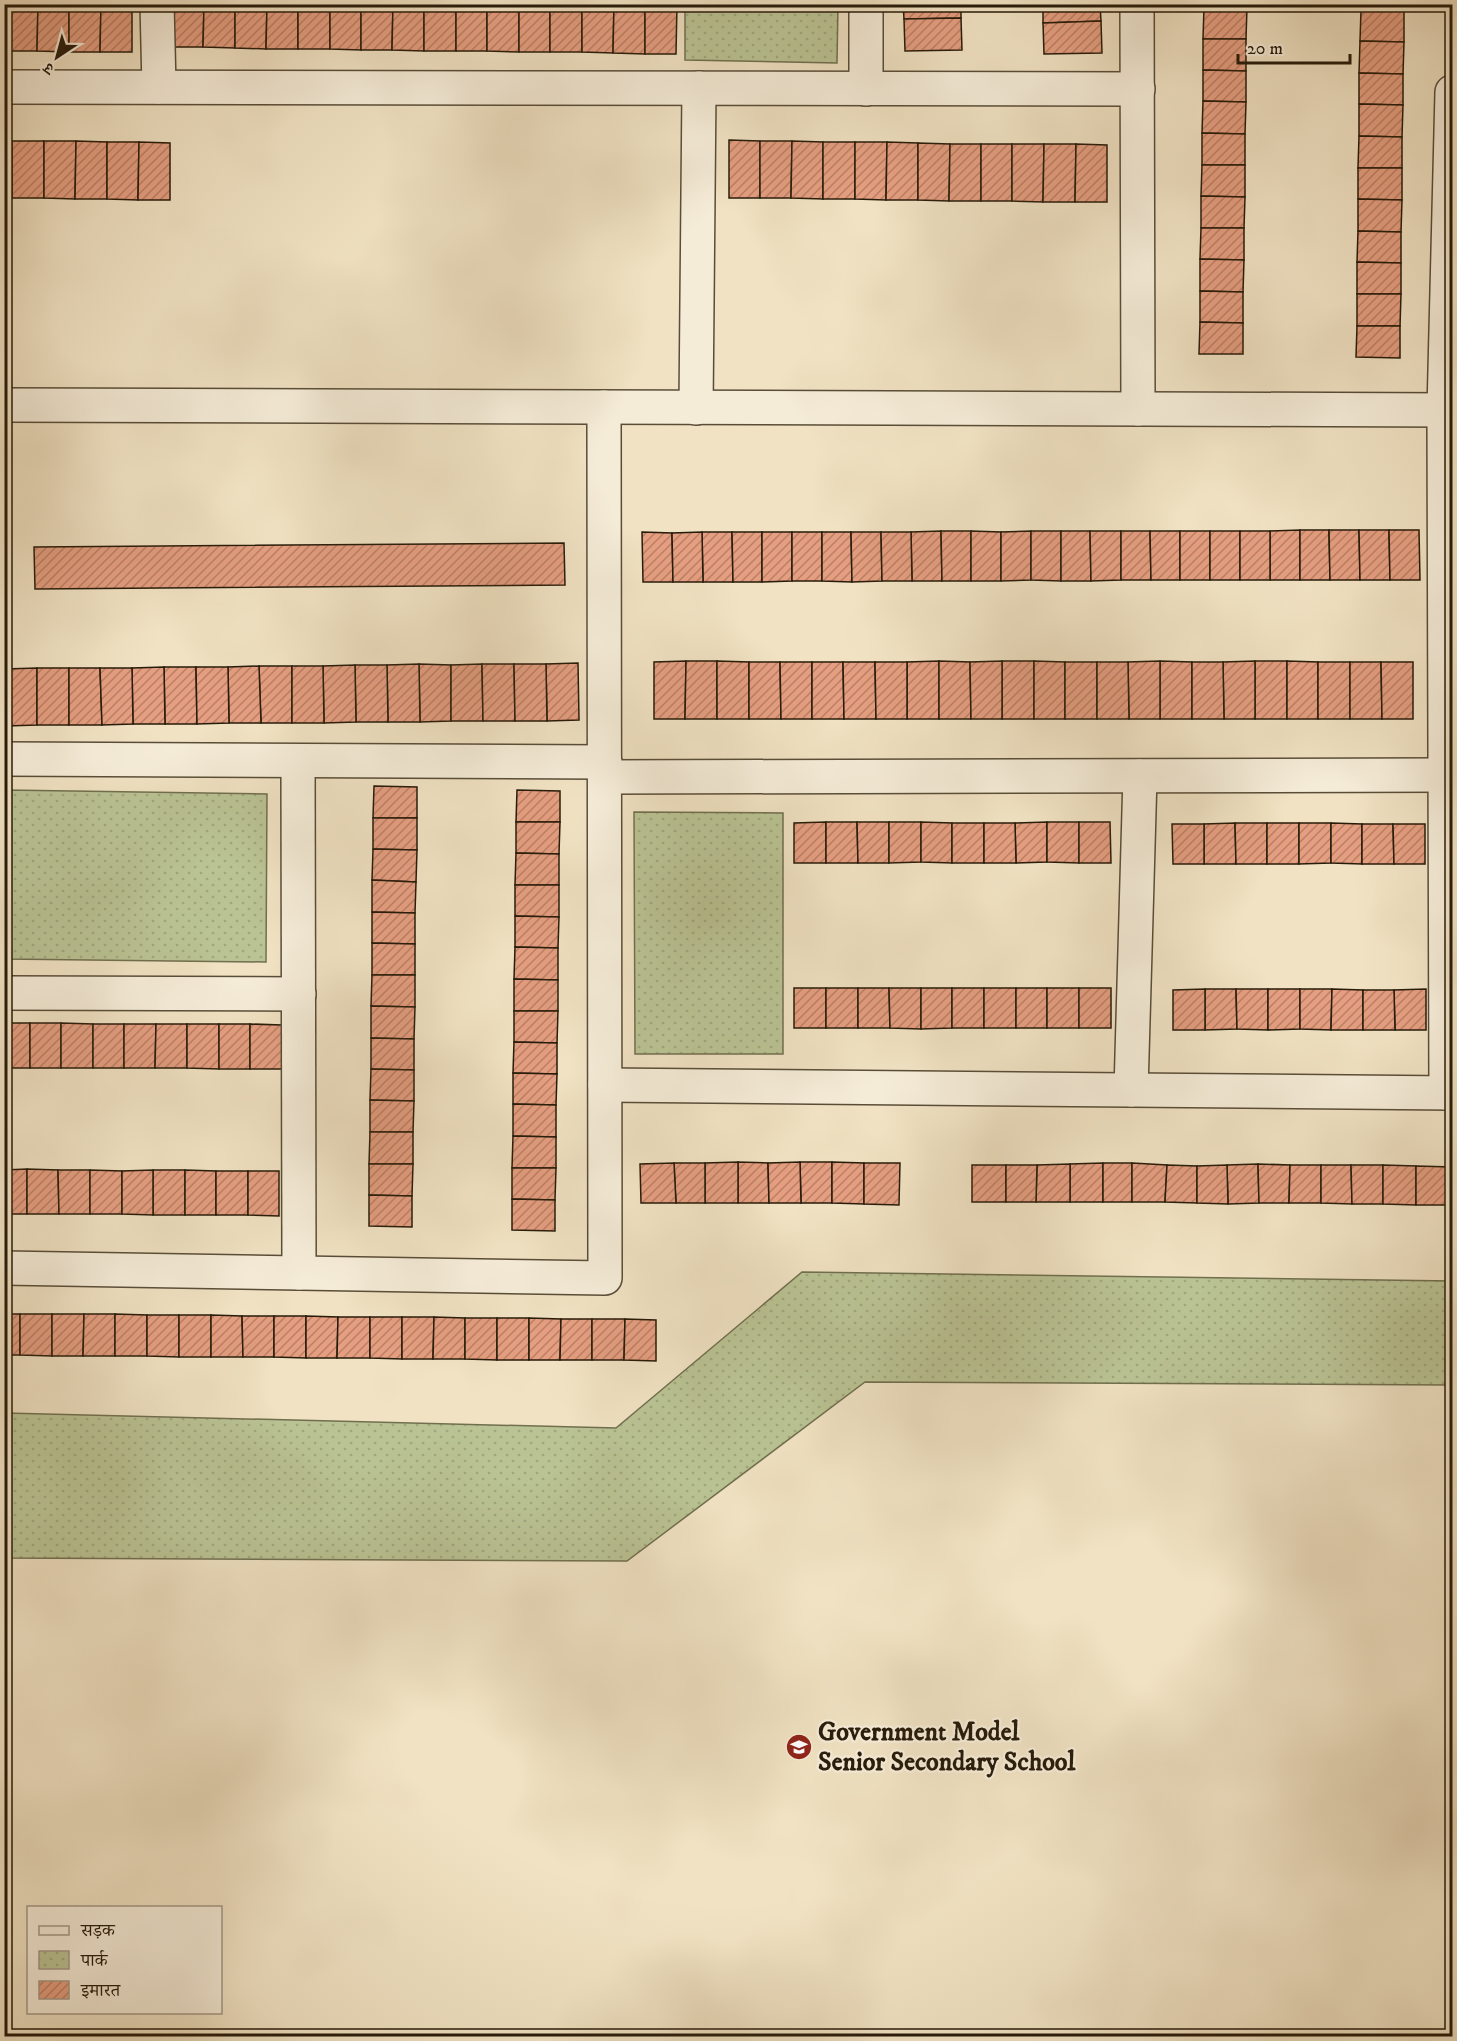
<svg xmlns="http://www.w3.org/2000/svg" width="1457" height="2041" font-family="'IM FELL DW Pica','Noto Serif Devanagari',serif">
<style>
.park{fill:url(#park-dots);stroke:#706f4f;stroke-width:1.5}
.building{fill:url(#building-hatch);stroke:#271b0a;stroke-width:1.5}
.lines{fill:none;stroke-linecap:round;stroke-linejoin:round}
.minor-casing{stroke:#594d38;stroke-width:36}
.minor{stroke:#f5ecd8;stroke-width:33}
.labels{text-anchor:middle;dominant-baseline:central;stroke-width:4.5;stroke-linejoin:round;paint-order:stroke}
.poi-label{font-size:26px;font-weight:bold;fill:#271b0a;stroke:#f5ecd8;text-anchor:start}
</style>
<defs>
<pattern id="park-dots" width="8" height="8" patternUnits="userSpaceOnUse" patternTransform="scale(1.5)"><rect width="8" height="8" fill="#bac394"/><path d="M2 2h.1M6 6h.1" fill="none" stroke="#a0a77e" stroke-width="1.8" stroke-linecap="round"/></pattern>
<pattern id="building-hatch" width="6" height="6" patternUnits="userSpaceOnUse" patternTransform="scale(1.5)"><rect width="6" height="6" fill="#e59e80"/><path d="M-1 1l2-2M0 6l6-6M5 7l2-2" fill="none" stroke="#ba8067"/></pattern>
</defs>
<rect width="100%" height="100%" fill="#f0e2c3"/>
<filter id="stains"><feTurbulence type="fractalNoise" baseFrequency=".00333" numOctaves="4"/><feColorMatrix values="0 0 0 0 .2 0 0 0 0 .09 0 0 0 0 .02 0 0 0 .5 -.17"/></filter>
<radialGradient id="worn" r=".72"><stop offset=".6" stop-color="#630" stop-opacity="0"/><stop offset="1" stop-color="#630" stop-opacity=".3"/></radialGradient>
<g class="park">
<path d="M685,5h153l-1,58 -152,-3z"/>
<path d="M5,790l262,4 -1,168 -261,-3z"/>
<path d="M634,812l149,1v241h-148z"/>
<path d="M802,1272l650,9v104l-587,-3 -238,179 -622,-3v-145l611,15z"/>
</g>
<g class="building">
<rect x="4" y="4" width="2" height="47"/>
<path d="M6,4h32l-1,47h-31z"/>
<path d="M38,4h31v48l-32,-1z"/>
<path d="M69,4h32l-1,48h-31z"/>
<path d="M101,4h31v48h-32z"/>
<path d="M172,4h32l-1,43h-31z"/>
<path d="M204,4h31v44l-32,-1z"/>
<path d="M235,4h32l-1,45 -31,-1z"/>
<path d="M267,4h31v45h-32z"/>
<rect x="298" y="4" width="32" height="45"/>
<path d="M330,4h31v46l-31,-1z"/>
<path d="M361,4h32l-1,46h-31z"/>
<path d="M393,4h31v47l-32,-1z"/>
<rect x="424" y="4" width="32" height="47"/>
<rect x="456" y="4" width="31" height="47"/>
<path d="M487,4h32v48l-32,-1z"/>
<rect x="519" y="4" width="31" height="48"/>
<rect x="550" y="4" width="32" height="48"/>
<path d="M582,4h32l-1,49 -31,-1z"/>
<path d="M614,4h31v50l-32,-1z"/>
<path d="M645,4h32l-1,50h-31z"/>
<path d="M903,4h58v14l-57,1z"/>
<path d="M1043,4h57l1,17 -58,2z"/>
<rect x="1204" y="4" width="43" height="3"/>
<path d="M1361,4h43v7l-43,-1z"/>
<path d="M1204,7h43l-1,32h-43z"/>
<path d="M1361,10l43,1v31l-44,-1z"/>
<path d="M961,18l1,32 -57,1 -1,-32z"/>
<path d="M1101,21l1,32 -58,1 -1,-31z"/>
<path d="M1203,39h43v32l-43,-1z"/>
<path d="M1360,41l44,1 -1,32 -44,-1z"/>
<path d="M1203,70l43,1v31l-43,-1z"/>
<path d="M1359,73l44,1v31l-44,-1z"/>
<path d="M1203,101l43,1 -1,32 -43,-1z"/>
<path d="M1359,104l44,1 -1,32 -43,-1z"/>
<path d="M1202,133l43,1v31h-43z"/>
<path d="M1359,136l43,1v31h-44z"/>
<path d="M729,140l31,1v57h-31z"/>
<path d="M4,141h8v57l-8,-1z"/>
<rect x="12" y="141" width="32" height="57"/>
<path d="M44,141h32l-1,58 -31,-1z"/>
<path d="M76,141l31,1v57h-32z"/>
<path d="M760,141h32l-1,57h-31z"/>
<path d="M792,141l31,1v57l-32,-1z"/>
<path d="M107,142h32l-1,58 -31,-1z"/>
<path d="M139,142l31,1v57h-32z"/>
<rect x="823" y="142" width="32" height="57"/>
<path d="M855,142h32l-1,58 -31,-1z"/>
<path d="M887,142l31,1v57h-32z"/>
<path d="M918,143l32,1 -1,57 -31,-1z"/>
<path d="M950,144h31v57h-32z"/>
<rect x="981" y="144" width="31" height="57"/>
<path d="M1012,144h32l-1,58 -31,-1z"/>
<path d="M1044,144h32l-1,58h-32z"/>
<path d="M1076,144l31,1v57h-32z"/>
<path d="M1202,165h43v32l-44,-1z"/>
<path d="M1358,168h44v32l-44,-1z"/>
<path d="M1201,196l44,1 -1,31h-43z"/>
<path d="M1358,199l44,1 -1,32 -43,-1z"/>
<path d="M1201,228h43v32l-44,-1z"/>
<path d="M1358,231l43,1v31l-44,-1z"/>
<path d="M1200,259l44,1 -1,32 -43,-1z"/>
<path d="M1357,262l44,1v31h-44z"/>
<path d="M1200,291l43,1v31l-43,-1z"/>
<path d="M1357,294h44l-1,32h-43z"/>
<path d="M1200,322l43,1v31h-44z"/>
<path d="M1357,326h43v32l-44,-1z"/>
<path d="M1300,530v50h-30v-49z"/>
<path d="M1300,530h29l1,50h-30z"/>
<path d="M1329,530h30l1,50h-30z"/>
<path d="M1359,530h30l1,50h-30z"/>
<path d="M1389,530h30l1,50h-30z"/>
<path d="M941,531l1,50h-30l-1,-49z"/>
<path d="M941,531h30v50h-29z"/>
<path d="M971,531l30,1v49h-30z"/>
<path d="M1031,531v49l-30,1v-49z"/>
<path d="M1031,531h30v50l-30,-1z"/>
<path d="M1061,531h29l1,50h-30z"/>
<path d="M1090,531h31v49l-30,1z"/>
<path d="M1121,531h29l1,49h-30z"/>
<path d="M1150,531h30v49h-29z"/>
<rect x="1180" y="531" width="30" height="49"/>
<rect x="1210" y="531" width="30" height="49"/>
<rect x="1240" y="531" width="30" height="49"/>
<path d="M642,532l30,1 1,49h-30z"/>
<path d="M702,532h30l1,50h-30z"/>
<path d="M702,532l1,50h-30l-1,-49z"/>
<path d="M732,532h30v50h-29z"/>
<path d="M762,532h30v49l-30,1z"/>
<rect x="792" y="532" width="30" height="49"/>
<path d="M822,532h29l1,50 -30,-1z"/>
<path d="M851,532h30l1,49 -30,1z"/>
<path d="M881,532h30l1,49h-30z"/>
<path d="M564,543l1,42 -530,4 -1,-42z"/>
<path d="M686,661l-1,58h-31v-57z"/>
<path d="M686,661h31v58h-32z"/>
<path d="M717,661l32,1v57h-32z"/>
<path d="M939,661v58h-32v-57z"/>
<path d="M939,661l31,1 1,57h-32z"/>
<rect x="1002" y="661" width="32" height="58"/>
<path d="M1002,661v58h-31l-1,-57z"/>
<path d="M1034,661l31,1v57h-31z"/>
<path d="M1160,661l32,1v57h-32z"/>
<path d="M1160,661v58h-31l-1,-57z"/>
<rect x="1255" y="661" width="32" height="58"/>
<path d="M1255,661v58h-31l-1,-57z"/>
<path d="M1287,661l31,1v57h-31z"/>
<path d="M749,662h31l1,57h-32z"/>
<path d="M780,662h32v57h-31z"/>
<path d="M812,662h31l1,57h-32z"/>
<path d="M843,662h32l1,57h-32z"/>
<path d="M875,662h32v57h-31z"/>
<rect x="1065" y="662" width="32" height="57"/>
<path d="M1097,662h31l1,57h-32z"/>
<path d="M1192,662h31l1,57h-32z"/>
<rect x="1318" y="662" width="32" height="57"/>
<path d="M1350,662h31l1,57h-32z"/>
<path d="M1381,662h32v57h-31z"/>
<path d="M578,663l1,57 -32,1 -1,-57z"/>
<path d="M419,664l32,1v56l-31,1z"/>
<path d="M419,664l1,58h-32l-1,-57z"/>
<path d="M482,664l1,57h-32v-56z"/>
<path d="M482,664h32l1,57h-32z"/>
<path d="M514,664h32l1,57h-32z"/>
<path d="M355,665h32l1,57h-32z"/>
<path d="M355,665l1,57 -32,1 -1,-57z"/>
<path d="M259,666h33v57h-31z"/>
<path d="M259,666l2,57h-32l-1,-56z"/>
<path d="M292,666h31l1,57h-32z"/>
<path d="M164,667h32l1,57h-32z"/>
<path d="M164,667l1,57h-32l-1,-56z"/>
<path d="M196,667h32l1,56 -32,1z"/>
<path d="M37,668v57l-31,1 -1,-57z"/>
<rect x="37" y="668" width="32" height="57"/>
<path d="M69,668h31l2,57h-33z"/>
<path d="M100,668h32l1,56 -31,1z"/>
<path d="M374,786l43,1v31h-44z"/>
<path d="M517,790l43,1v31h-44z"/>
<path d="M373,818h44v32l-44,-1z"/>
<path d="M516,822h44l-1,32 -43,-1z"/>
<path d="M826,822v41h-32v-40z"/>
<path d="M826,822h31l1,41h-32z"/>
<path d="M857,822h32v41h-31z"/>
<path d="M889,822h32v40l-32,1z"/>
<path d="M921,822l31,1v40l-31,-1z"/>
<path d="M1047,822v40l-31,1 -1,-40z"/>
<path d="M1047,822h32v41l-32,-1z"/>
<path d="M1079,822h31l1,41h-32z"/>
<rect x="952" y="823" width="32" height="40"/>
<path d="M984,823h31l1,40h-32z"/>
<path d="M1235,823l1,41h-32v-40z"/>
<path d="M1235,823h32v41h-31z"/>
<rect x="1267" y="823" width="32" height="41"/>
<path d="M1299,823h32v40l-32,1z"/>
<path d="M1331,823l31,1v40l-31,-1z"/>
<path d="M1172,824h32v40h-31z"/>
<path d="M1362,824h31l1,40h-32z"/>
<path d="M1393,824h32v40h-31z"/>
<path d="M373,849l44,1 -1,32 -44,-2z"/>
<path d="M516,853l43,1v31h-44z"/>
<path d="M372,880l44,2 -1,31 -43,-1z"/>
<path d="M515,885h44v32l-44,-1z"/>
<path d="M372,912l43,1v31l-43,-1z"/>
<path d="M515,916l44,1 -1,31 -43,-1z"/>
<path d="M372,943l43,1v31h-43z"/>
<path d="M515,947l43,1v32l-44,-1z"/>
<path d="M372,975h43v32l-44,-1z"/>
<path d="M514,979l44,1v31h-44z"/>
<rect x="794" y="988" width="32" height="40"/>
<rect x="826" y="988" width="32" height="40"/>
<path d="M858,988h31l1,40h-32z"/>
<path d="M889,988h32v41l-31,-1z"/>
<path d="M921,988h31v40l-31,1z"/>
<rect x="952" y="988" width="32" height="40"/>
<rect x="984" y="988" width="32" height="40"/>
<rect x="1016" y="988" width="31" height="40"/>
<rect x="1047" y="988" width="32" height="40"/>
<rect x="1079" y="988" width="32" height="40"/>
<path d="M1205,989h31l1,40 -32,1z"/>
<path d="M1205,989v41h-32v-40z"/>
<path d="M1236,989h32v41l-31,-1z"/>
<path d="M1268,989h32v40l-32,1z"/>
<path d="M1300,989h32l-1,41 -31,-1z"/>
<path d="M1332,989l31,1v40h-32z"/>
<path d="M1426,989v41h-31l-1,-40z"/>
<path d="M1363,990h31l1,40h-32z"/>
<path d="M371,1006l44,1 -1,32 -43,-1z"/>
<path d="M514,1011h44l-1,32 -43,-1z"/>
<rect x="4" y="1023" width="26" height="45"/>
<rect x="30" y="1023" width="31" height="45"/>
<path d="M61,1023l32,1v44h-32z"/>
<rect x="93" y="1024" width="31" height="44"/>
<path d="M124,1024h32l-1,44h-31z"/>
<path d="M156,1024h31v44h-32z"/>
<path d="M187,1024h32v45l-32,-1z"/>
<rect x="219" y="1024" width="31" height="45"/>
<path d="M250,1024l32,1v44h-32z"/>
<path d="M371,1038l43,1v31l-43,-1z"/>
<path d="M514,1042l43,1v31l-44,-1z"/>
<path d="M371,1069l43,1v31l-44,-1z"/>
<path d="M513,1073l44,1 -1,31 -43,-1z"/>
<path d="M370,1100l44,1 -1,31h-43z"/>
<path d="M513,1104l43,1v32l-43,-1z"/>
<path d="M370,1132h43v32h-44z"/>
<path d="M513,1136l43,1v31h-44z"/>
<path d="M738,1162l30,1 1,40h-31z"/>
<path d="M738,1162v41h-33v-40z"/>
<path d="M800,1162h32v41h-31z"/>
<path d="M800,1162l1,41h-32l-1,-40z"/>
<path d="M832,1162l32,1v41l-32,-1z"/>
<path d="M674,1163h31v40h-29z"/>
<path d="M674,1163l2,40h-35l-1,-39z"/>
<path d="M864,1163h36l-1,42 -35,-1z"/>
<path d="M1103,1163v39h-33v-38z"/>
<rect x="1103" y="1163" width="29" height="39"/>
<path d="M1132,1163l35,2 -2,37h-33z"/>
<path d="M369,1164h44l-1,32 -43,-1z"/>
<path d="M1070,1164v38h-34l1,-37z"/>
<path d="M1258,1164l1,39 -31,1 -1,-39z"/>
<path d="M1258,1164l32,1 -1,38h-30z"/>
<rect x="972" y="1165" width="34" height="37"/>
<path d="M1006,1165h31l-1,37h-30z"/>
<path d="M1167,1165l30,1v37l-32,-1z"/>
<path d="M1227,1165l1,39 -31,-1v-37z"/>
<path d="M1290,1165h31v38h-32z"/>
<path d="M1321,1165h30l1,39 -31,-1z"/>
<path d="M1351,1165h32v39h-31z"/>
<path d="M1383,1165l33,1v39l-33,-1z"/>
<path d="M1416,1166l36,1 -2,38h-34z"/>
<path d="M1452,1167v38h-2z"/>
<path d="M512,1168h44l-1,32 -43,-1z"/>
<path d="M27,1169v45h-23v-44z"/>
<path d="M27,1169l31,1 1,44h-32z"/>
<path d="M58,1170h32v44h-31z"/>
<path d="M90,1170l32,1v43h-32z"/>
<rect x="153" y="1170" width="32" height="45"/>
<path d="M153,1170v45l-31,-1v-43z"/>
<path d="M185,1170l31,1v44h-31z"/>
<rect x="216" y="1171" width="32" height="44"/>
<path d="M248,1171h31v45l-31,-1z"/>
<path d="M369,1195l43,1v31l-43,-1z"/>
<path d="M512,1199l43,1v31l-43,-1z"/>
<rect x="4" y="1314" width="16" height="41"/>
<path d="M20,1314h32v42l-32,-1z"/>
<path d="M52,1314h32l-1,42h-31z"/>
<path d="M84,1314h31v42h-32z"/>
<path d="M115,1314l32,1v41h-32z"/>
<path d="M147,1315h32v42l-32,-1z"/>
<rect x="179" y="1315" width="32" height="42"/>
<path d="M211,1315l31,1 1,41h-32z"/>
<path d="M242,1316h32v41h-31z"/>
<path d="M274,1316h32v42l-32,-1z"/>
<path d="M306,1316l32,1 -1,41h-31z"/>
<path d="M338,1317h32v41h-33z"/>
<path d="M370,1317h32v42l-32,-1z"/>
<path d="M402,1317h32l-1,42h-31z"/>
<path d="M434,1317l31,1v41h-32z"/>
<path d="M465,1318h32v42l-32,-1z"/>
<rect x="497" y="1318" width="32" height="42"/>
<path d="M529,1318l32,1 -1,41h-31z"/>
<path d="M561,1319h31v41h-32z"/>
<path d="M592,1319h33l-1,41h-32z"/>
<path d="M625,1319l31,1v41l-32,-1z"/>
</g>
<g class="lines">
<g class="minor-casing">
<g id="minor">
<path d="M157,4l2,83"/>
<path d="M866,4v85"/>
<path d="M1137,4l1,405"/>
<path d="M4,87l1134,2"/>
<path d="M4,405l1448,5"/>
<path d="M696,408l3,-320"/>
<path d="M4,759l601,3"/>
<path d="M298,761l1,512"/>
<path d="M605,777l840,-2"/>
<path d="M4,993l295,1"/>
<path d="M605,1085l847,8"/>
<path d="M1131,1090l9,-314"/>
<path d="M1446,1093l-2,-683 8,-318"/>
<path d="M4,1268l601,10 -1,-871"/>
</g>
</g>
<use href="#minor" class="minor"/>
</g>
<defs>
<g id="school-disc" transform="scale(1.35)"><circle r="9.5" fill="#8f2418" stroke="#f5ecd8"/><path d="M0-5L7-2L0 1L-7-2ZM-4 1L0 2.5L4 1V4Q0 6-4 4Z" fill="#fff"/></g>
</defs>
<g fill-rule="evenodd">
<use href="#school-disc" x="799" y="1747"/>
</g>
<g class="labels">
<g class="poi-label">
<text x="818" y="1732">Government Model<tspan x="818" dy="30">Senior Secondary School</tspan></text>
</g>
</g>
<rect width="1457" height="2041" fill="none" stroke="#f0e2c3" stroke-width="24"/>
<rect x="6" y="6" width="1445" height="2029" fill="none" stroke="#271b0a" stroke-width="3"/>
<rect x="12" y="12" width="1433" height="2017" fill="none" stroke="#271b0a" stroke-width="1.5"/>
<rect x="27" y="1906" width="195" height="108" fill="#f5ecd8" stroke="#a39886" stroke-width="1.5"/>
<rect x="39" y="1926" width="30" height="9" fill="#f5ecd8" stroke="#a39886" stroke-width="1.5"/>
<text x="81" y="1936" font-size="18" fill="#271b0a">सड़क</text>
<rect x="39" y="1951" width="30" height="18" fill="url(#park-dots)" stroke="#a39886" stroke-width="1.5"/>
<text x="81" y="1966" font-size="18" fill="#271b0a">पार्क</text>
<rect x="39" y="1981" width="30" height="18" fill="url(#building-hatch)" stroke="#a39886" stroke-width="1.5"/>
<text x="81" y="1996" font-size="18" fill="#271b0a">इमारत</text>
<g transform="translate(57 57) rotate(216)" stroke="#f5ecd8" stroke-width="4.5" paint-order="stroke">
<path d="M0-4.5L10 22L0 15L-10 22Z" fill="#271b0a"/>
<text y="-9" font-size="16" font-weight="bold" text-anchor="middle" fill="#271b0a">उ</text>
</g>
<path d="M1238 54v9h112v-9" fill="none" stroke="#271b0a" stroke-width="3"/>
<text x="1247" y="54" font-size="18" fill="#271b0a" stroke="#f5ecd8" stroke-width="4.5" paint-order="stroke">20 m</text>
<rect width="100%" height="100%" filter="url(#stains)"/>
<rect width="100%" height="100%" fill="url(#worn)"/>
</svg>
